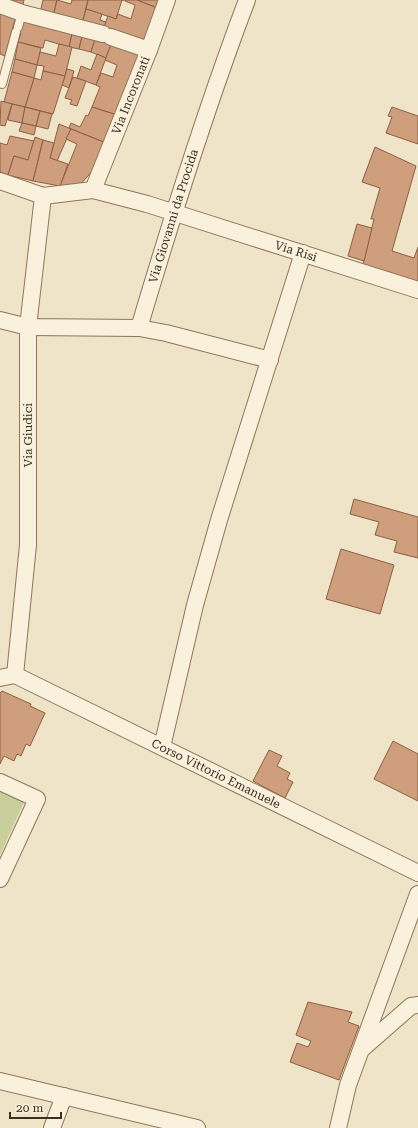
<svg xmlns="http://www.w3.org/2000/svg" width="418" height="1128" font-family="'Roboto Serif',serif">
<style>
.green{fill:#c9cf9b}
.building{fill:#cf9f7d;stroke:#8d5f41}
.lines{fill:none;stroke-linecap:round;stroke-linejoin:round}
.service-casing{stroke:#8d765c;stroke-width:10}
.minor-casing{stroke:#8d765c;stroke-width:18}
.service{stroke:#faf1dc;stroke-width:8}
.minor{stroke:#faf1dc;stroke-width:16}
.labels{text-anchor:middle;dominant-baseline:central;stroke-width:3;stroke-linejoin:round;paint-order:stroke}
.street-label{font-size:12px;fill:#3d2e20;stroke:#f7eed8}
</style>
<rect width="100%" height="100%" fill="#f0e4c8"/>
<path class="green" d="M0,791l25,9 -25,55z"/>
<g class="building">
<path d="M1,0h23l-2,9z"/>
<path d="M43,0h14l-4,17 -13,-4z"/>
<path d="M57,0l14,4 1,-4h16l-6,24 -29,-7z"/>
<path d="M88,0h38h-4l-6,19 -30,-10z"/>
<path d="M126,0h11l21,8 -14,36 -41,-15 5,-13 8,3 2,-5 13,5 4,-14 -10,-4z"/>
<path d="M137,0h23l-2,8z"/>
<path d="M86,9l16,5 -2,6 6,2 -2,5 -22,-3z"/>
<path d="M0,11l16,5 -11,40 -5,-2z"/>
<path d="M24,18l49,12 -4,17 -24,-7 -2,8 -25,-6 3,-9 -9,-2 2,-5 8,2z"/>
<path d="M73,30l10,3 -4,16 -10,-2z"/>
<path d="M83,33l13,3 -5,16 -12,-3z"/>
<path d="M96,36l16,6 -6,16 -15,-6z"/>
<path d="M18,42l23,6 -4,17 -22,-6z"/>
<path d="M112,42l27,11 -22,62 -25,-8 8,-20 -4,-2 5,-12 12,4 4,-12 -12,-5z"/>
<path d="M59,44l13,3 -7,29 -22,-5 1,-5 -7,-1 3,-13 16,4z"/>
<path d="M97,54l9,4 -10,27 -19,-7 4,-12 10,4z"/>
<path d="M15,59l22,6 -3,13 -22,-6z"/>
<path d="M67,69l7,2 -5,17 -7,-3z"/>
<path d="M43,71l22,5 -12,38 -28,-7 9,-29 7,2z"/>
<path d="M12,72l22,6 -9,29 -21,-5z"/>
<path d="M73,77l13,4 -9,25 -7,-2 2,-4 -7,-2z"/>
<path d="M1,101l11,3 -7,22 -5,-1z"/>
<path d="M12,104l13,3 -3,16 -14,-3z"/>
<path d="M25,107l15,4 -4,15 -14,-3z"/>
<path d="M92,107l25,8 -11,28 -37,-15 2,-5 9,4 6,-12 2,1z"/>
<path d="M392,107l26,9v28l-32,-11 6,-16 -4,-1z"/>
<path d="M40,111l12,3 -4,15 -12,-3z"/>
<path d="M22,123l14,3 -2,9 -15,-4z"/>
<path d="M59,124l12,5 -14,32 -7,-3z"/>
<path d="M71,129l35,14 -10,24 -18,20 -18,-1 17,-42 -11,-5z"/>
<path d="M10,136l24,5 -6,19 -14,-4 -6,19 -8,-3v-29l7,2z"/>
<path d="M35,137l8,3 -10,41 -25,-6 6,-19 14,4z"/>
<path d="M43,140l11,3 -4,15 18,6 -8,22 -27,-5z"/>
<path d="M375,147l41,19 -24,85 22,7 4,-11v35l-55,-18 11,-45h-3l9,-31 -18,-6z"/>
<path d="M357,224l15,4 -8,33 -16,-5z"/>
<path d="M354,499l64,18v41l-24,-6 3,-11 -22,-6 4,-13 -29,-8z"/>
<path d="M341,549l53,16 -14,49 -54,-15z"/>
<path d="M2,691l29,13 -1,2 15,7 -15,33 -4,-2 -5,12 -4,-2 -3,7 -10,-5 -4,8v-71z"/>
<path d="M393,741l25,13v47l-44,-22z"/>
<path d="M269,750l13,6 -5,10 13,7 -3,6 6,3 -8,16 -32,-17z"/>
<path d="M308,1002l44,10 -4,10 11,4 -20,54 -49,-18 7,-19 11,4 3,-6 -15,-6z"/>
</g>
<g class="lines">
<g class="service-casing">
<g id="service">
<path d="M18,27l4,-14"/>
<path d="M2,84l14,-52"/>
</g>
</g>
<g class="minor-casing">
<g id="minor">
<path d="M0,5l22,8 81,21"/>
<path d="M111,37l38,13"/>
<path id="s1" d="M0,181l43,15 50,-6 54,14 271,86"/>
<path id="s2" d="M93,190l56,-140 18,-50"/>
<path id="s3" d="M0,320l28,7 111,1c33,-111 67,-220 108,-328"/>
<path d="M139,328l27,5 104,27"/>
<path d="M15,675l13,-130v-218l15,-131"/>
<path id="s4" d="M15,675l403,198"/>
<path d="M0,678l15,-3"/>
<path d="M162,747l33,-142 24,-85 84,-267"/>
<path d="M0,782l37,17 -37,80"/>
<path d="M363,1048l48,-42 7,-1"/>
<path d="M0,1081l197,47"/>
<path d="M52,1128l12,-32"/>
<path d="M338,1128l10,-43 70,-191"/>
</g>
</g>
<use href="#service" class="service"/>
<use href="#minor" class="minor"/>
</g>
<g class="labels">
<g class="street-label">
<text stroke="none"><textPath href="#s2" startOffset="102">Via Incoronati</textPath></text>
<text stroke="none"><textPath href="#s3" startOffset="257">Via Giovanni da Procida</textPath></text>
<text stroke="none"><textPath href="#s1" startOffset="308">Via Risi</textPath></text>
<text transform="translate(28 435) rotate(-90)">Via Giudici</text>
<text stroke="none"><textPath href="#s4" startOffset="224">Corso Vittorio Emanuele</textPath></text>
</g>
</g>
<path d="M10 1112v6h51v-6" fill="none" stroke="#3d2e20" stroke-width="2"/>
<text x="16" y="1112" font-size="12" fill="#3d2e20" stroke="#f7eed8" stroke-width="3" paint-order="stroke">20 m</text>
</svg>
